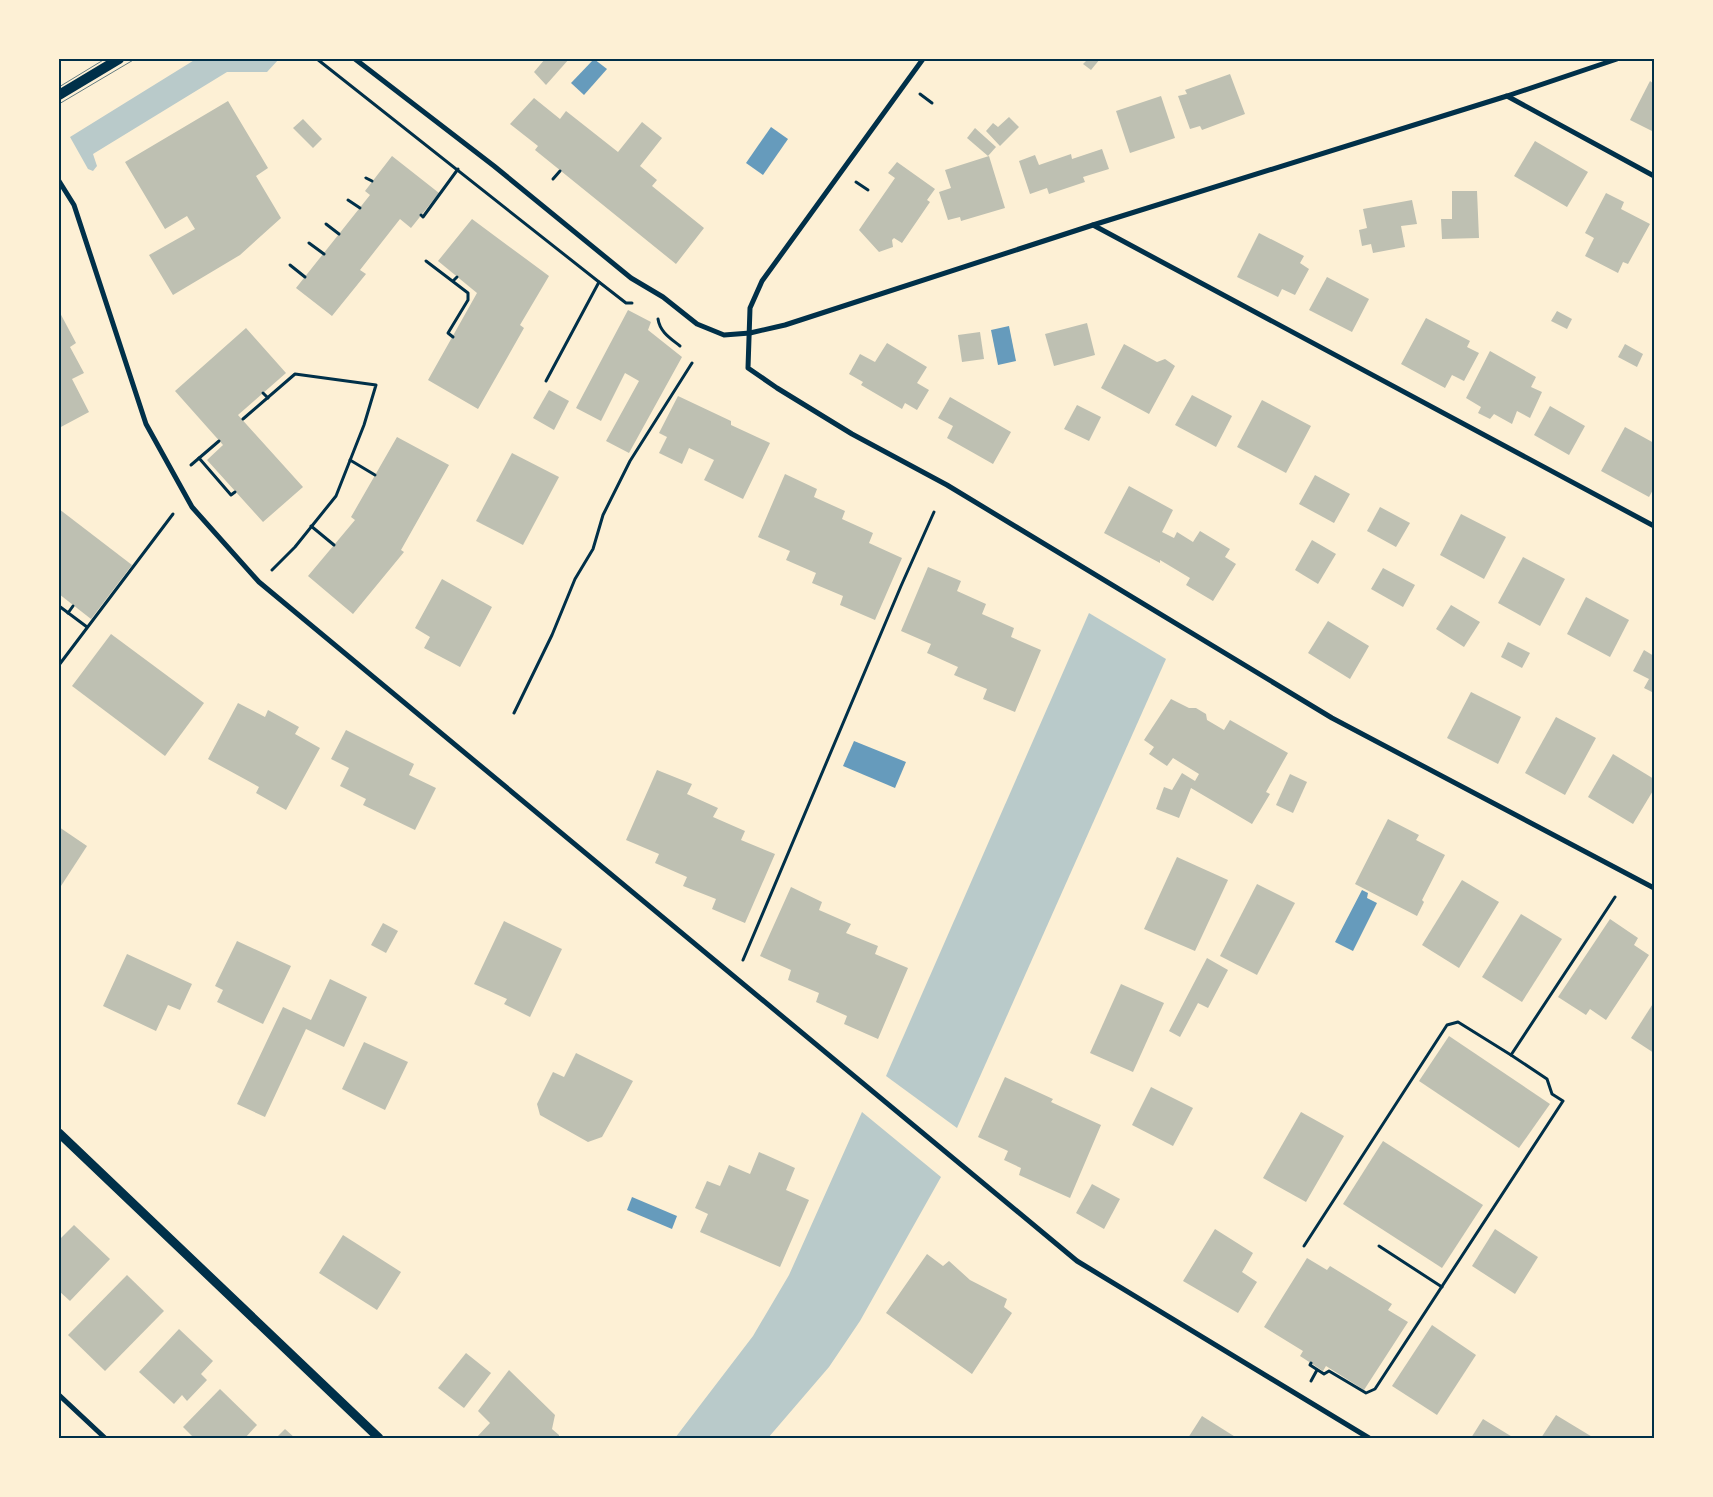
<svg xmlns="http://www.w3.org/2000/svg" width="1713" height="1497" font-family="'Sofia Sans Condensed',sans-serif">
<style>
.green{fill:#b9caca}
.water{fill:#669bbc}
.building{fill:#bec0b2}
.lines{fill:none;stroke-linecap:round;stroke-linejoin:round}
.path{stroke:#003049;stroke-width:3}
.minor{stroke:#003049;stroke-width:5}
.tertiary{stroke:#003049;stroke-width:9}
.secondary{stroke:#003049;stroke-width:10}
.tram{stroke:#657d81;stroke-width:1}
.neatline{fill:none;stroke:#003049;stroke-width:2}
</style>
<rect width="100%" height="100%" fill="#fdf0d5"/>
<g class="green">
<path d="M196,59h83l-12,13h-40l-134,82 4,12 -4,5 -5,-2 -18,-32z"/>
<path d="M1089,613l77,46 -209,469 -71,-52z"/>
<path d="M862,1112l79,65 -81,144 -31,46 -61,71h-93l78,-102 36,-61z"/>
</g>
<g class="water">
<path d="M594,59l13,10 -23,26 -13,-12z"/>
<path d="M771,127l17,12 -25,36 -17,-12z"/>
<path d="M1009,326l7,35 -18,4 -7,-35z"/>
<path d="M854,741l52,21 -11,26 -52,-22z"/>
<path d="M1362,890l6,3 -1,5 10,5 -24,48 -18,-9z"/>
<path d="M632,1197l45,19 -5,13 -45,-19z"/>
</g>
<g class="building">
<path d="M545,59h24l-23,26 -12,-13z"/>
<path d="M1088,59h12l-9,11 -8,-6z"/>
<path d="M1230,74l15,40 -43,16 -2,-4 -10,3 -12,-33 9,-2 -2,-4z"/>
<path d="M1650,81l4,3v48l-24,-12z"/>
<path d="M1161,96l14,42 -45,15 -14,-42z"/>
<path d="M534,98l26,21 6,-8 52,41 24,-30 20,16 -22,28 17,14 -5,6 52,42 -28,36 -141,-114 3,-4 -28,-22z"/>
<path d="M228,101l40,67 -12,8 25,42 -41,37 -67,40 -24,-40 46,-26 -8,-13 -22,13 -40,-67z"/>
<path d="M1009,117l10,10 -19,19 -14,-15 7,-8 5,4z"/>
<path d="M303,119l19,20 -9,9 -20,-20z"/>
<path d="M975,128l21,19 -8,9 -21,-18z"/>
<path d="M1535,141l53,31 -21,35 -53,-31z"/>
<path d="M1102,149l7,20 -26,8 2,5 -36,12 -2,-6 -17,6 -11,-33 16,-6 4,10 32,-11 1,5z"/>
<path d="M392,156l47,37 -28,35 -11,-9 -40,51 6,4 -34,42 -36,-28 74,-93 -5,-4z"/>
<path d="M989,156l16,52 -44,13 -1,-4 -12,3 -9,-28 12,-4 -6,-18z"/>
<path d="M897,162l38,27 -8,11 3,2 -28,41 -8,-5 -2,2 1,7 -14,5 -20,-22 36,-52 -7,-5z"/>
<path d="M1452,191h25l2,47 -37,1 -1,-20h11z"/>
<path d="M1606,193l18,9 -3,7 29,15 -22,40 -5,-2 -5,11 -33,-17 9,-18 -9,-5z"/>
<path d="M1412,200l5,24 -16,2 4,21 -32,6 -2,-9 -9,2 -3,-16 8,-2 -4,-19z"/>
<path d="M472,219l77,57 -29,49 4,3 -46,81 -50,-29 49,-87 -39,-32z"/>
<path d="M1259,233l45,23 -4,7 9,6 -14,26 -13,-6 -4,8 -41,-20z"/>
<path d="M1327,277l42,22 -17,33 -43,-22z"/>
<path d="M628,310l23,12 -3,8 34,27 -53,96 -23,-12 33,-60 -14,-8 -24,48 -25,-13z"/>
<path d="M59,311l17,32 -6,4 14,26 -12,6 17,33 -30,16z"/>
<path d="M1557,311l15,8 -5,10 -16,-8z"/>
<path d="M1426,318l44,23 -3,6 12,6 -15,28 -12,-6 -7,13 -44,-24z"/>
<path d="M1087,323l8,32 -41,11 -9,-32z"/>
<path d="M246,328l40,45 -48,42 65,72 -40,35 -56,-62 16,-15 -48,-54z"/>
<path d="M980,332l4,27 -22,3 -4,-27z"/>
<path d="M887,343l40,24 -10,16 12,7 -12,20 -12,-7 -3,6 -41,-24 2,-3 -14,-8 11,-20 15,8z"/>
<path d="M1124,344l33,18 8,-3 10,7 -26,48 -48,-26z"/>
<path d="M1625,344l18,10 -6,13 -19,-10z"/>
<path d="M1490,351l46,26 -5,10 11,5 -12,26 -13,-7 -5,13 -18,-10 -4,5 -12,-6 3,-6 -15,-9z"/>
<path d="M549,390l20,11 -15,29 -21,-12z"/>
<path d="M1192,395l40,21 -16,31 -41,-22z"/>
<path d="M678,396l53,25v4l39,18 -27,56 -39,-19 10,-20 -25,-12 -7,16 -23,-11 8,-16 -8,-4z"/>
<path d="M950,397l61,35 -18,32 -46,-26 6,-12 -15,-8z"/>
<path d="M1262,400l49,26 -25,47 -49,-26z"/>
<path d="M1077,405l24,12 -12,24 -25,-12z"/>
<path d="M1550,406l35,20 -16,29 -35,-20z"/>
<path d="M1625,427l29,16v45l-5,9 -48,-26z"/>
<path d="M397,437l52,28 -48,85 3,2 -51,62 -45,-38 47,-56 -4,-3z"/>
<path d="M512,453l47,24 -36,68 -47,-24z"/>
<path d="M785,474l32,15 -3,8 31,14 -3,8 31,14 -4,10 33,15 -27,62 -35,-15 3,-9 -31,-13 4,-10 -30,-13 4,-9 -32,-14z"/>
<path d="M1315,475l35,19 -16,29 -35,-19z"/>
<path d="M1129,486l44,24 -11,22 12,6 3,-6 16,10 7,-11 30,18 -5,8 11,7 -23,37 -27,-16 4,-7 -30,-18v3l-56,-30z"/>
<path d="M1380,507l30,16 -14,24 -29,-16z"/>
<path d="M59,509l73,56 -41,54 -32,-25z"/>
<path d="M1461,514l45,23 -22,42 -44,-24z"/>
<path d="M1312,540l24,14 -18,30 -23,-14z"/>
<path d="M1523,557l42,22 -25,47 -42,-23z"/>
<path d="M928,567l33,14 -4,10 29,13 -4,10 32,14 -3,9 30,13 -26,62 -32,-13 4,-10 -33,-14 4,-8 -31,-14 4,-9 -30,-13z"/>
<path d="M1383,568l32,17 -12,22 -32,-18z"/>
<path d="M442,579l50,28 -32,60 -36,-19 6,-11 -15,-9z"/>
<path d="M1586,597l43,23 -19,37 -43,-23z"/>
<path d="M1451,605l29,17 -16,25 -28,-18z"/>
<path d="M1328,621l41,25 -19,33 -42,-26z"/>
<path d="M111,634l93,69 -39,53 -93,-70z"/>
<path d="M1508,642l22,11 -8,15 -21,-11z"/>
<path d="M1644,650l10,6v37l-10,-5 5,-9 -16,-8z"/>
<path d="M1471,692l50,25 -23,47 -51,-26z"/>
<path d="M1171,699l18,9h7l10,6 1,6 17,10 6,-10 58,33 -22,39 4,2 -18,30 -61,-36 -12,30 -23,-9 8,-22 8,3 10,-17 13,8 4,-7 -26,-16 -6,8 -18,-12 5,-7 -10,-7z"/>
<path d="M238,703l27,14 3,-7 31,17 -4,7 25,14 -34,62 -30,-17 3,-6 -51,-28z"/>
<path d="M1556,717l40,21 -31,57 -40,-22z"/>
<path d="M346,730l68,34 -5,11 27,13 -21,42 -52,-25 3,-6 -26,-13 9,-18 -18,-9z"/>
<path d="M1613,754l41,25v10l-21,35 -45,-27z"/>
<path d="M657,770l35,14 -5,10 31,14 -5,9 32,14 -4,9 34,14 -30,69 -33,-14 4,-10 -33,-13 4,-9 -32,-14 4,-9 -33,-14z"/>
<path d="M1290,774l17,8 -14,31 -17,-8z"/>
<path d="M1388,819l31,16 -3,5 29,15 -23,45 2,2 -7,14 -62,-32z"/>
<path d="M59,827l28,19 -26,40 -2,-1z"/>
<path d="M1177,857l51,23 -33,71 -51,-22z"/>
<path d="M1462,880l37,22 -40,66 -37,-23z"/>
<path d="M1257,884l38,19 -38,72 -37,-19z"/>
<path d="M791,887l31,15 -3,8 32,14 -5,9 32,13 -3,8 33,14 -30,71 -34,-15 3,-8 -31,-14 3,-9 -31,-13 3,-10 -31,-14z"/>
<path d="M1521,914l41,25 -40,63 -40,-25z"/>
<path d="M1610,919l28,19 -4,7 15,10 -43,65 -16,-11 -4,6 -28,-18z"/>
<path d="M504,921l58,28 -32,68 -26,-13 3,-5 -33,-15z"/>
<path d="M383,923l15,8 -12,22 -15,-8z"/>
<path d="M237,941l54,25 -28,58 -46,-22 6,-12 -8,-4z"/>
<path d="M127,954l65,30 -12,26 -12,-5 -12,26 -53,-25z"/>
<path d="M1207,958l21,12 -20,38 -10,-5 -18,34 -11,-6z"/>
<path d="M330,979l37,18 -23,50 -38,-18 -41,88 -28,-13 46,-97 28,13z"/>
<path d="M1121,984l43,19 -31,69 -43,-19z"/>
<path d="M1654,1002v51l-23,-15z"/>
<path d="M1449,1036l101,68 -31,44 -100,-67z"/>
<path d="M364,1042l44,20 -23,48 -43,-21z"/>
<path d="M576,1053l57,28 -31,56 -14,5 -48,-27 -3,-11 16,-32 11,5z"/>
<path d="M1005,1077l48,22 -2,3 50,23 -31,73 -51,-23 2,-7 -17,-8 4,-9 -30,-14z"/>
<path d="M1151,1087l42,21 -20,38 -41,-21z"/>
<path d="M1301,1112l43,24 -38,66 -43,-24z"/>
<path d="M1383,1141l100,64 -41,63 -99,-64z"/>
<path d="M759,1152l36,16 -9,22 23,10 -29,67 -80,-35 8,-18 -13,-6 12,-27 13,5 9,-21 21,9z"/>
<path d="M1092,1184l28,15 -16,30 -28,-16z"/>
<path d="M74,1225l36,34 -40,42 -11,-10v-51z"/>
<path d="M1215,1229l38,24 -11,19 15,10 -19,31 -55,-32z"/>
<path d="M1495,1229l43,28 -23,37 -43,-28z"/>
<path d="M343,1235l58,37 -24,38 -58,-37z"/>
<path d="M927,1254l16,12 6,-5 21,19 37,19 -3,8 8,6 -40,61 -86,-61z"/>
<path d="M1307,1258l20,12 3,-4 62,38 -4,6 20,12 -44,68 -38,-24 -3,5 -23,-15 3,-5 -39,-24z"/>
<path d="M127,1275l37,36 -59,60 -37,-36z"/>
<path d="M1432,1325l44,30 -39,60 -45,-29z"/>
<path d="M179,1329l34,32 -12,13 6,6 -20,21 -5,-6 -8,9 -35,-32z"/>
<path d="M466,1353l25,20 -27,35 -26,-20z"/>
<path d="M509,1370l46,45 -3,14 7,6v3h-83l14,-15 -12,-12z"/>
<path d="M220,1389l37,36 -12,13h-51l-11,-11z"/>
<path d="M1556,1415l38,23h-53z"/>
<path d="M1202,1416l35,22h-49z"/>
<path d="M1483,1419l31,19h-43z"/>
<path d="M285,1429l10,9h-19z"/>
</g>
<g class="lines">
<g class="path">
<path d="M317,59l282,223 27,21h6"/>
<path d="M920,94l12,9"/>
<path d="M366,178l6,3"/>
<path d="M553,179l7,-8"/>
<path d="M856,182l12,8"/>
<path d="M348,200l12,8"/>
<path d="M421,215l2,2 35,-48"/>
<path d="M326,224l13,10"/>
<path d="M309,243l15,11"/>
<path d="M426,261l42,32v7l-20,33 5,4"/>
<path d="M290,265l15,12"/>
<path d="M453,281l4,-4"/>
<path d="M658,319c2,13 12,19 22,27"/>
<path d="M546,381l53,-99"/>
<path d="M263,393l5,5"/>
<path d="M243,419l52,-45 81,11 -12,40 -28,71 -41,51 -23,23"/>
<path d="M199,458l32,37 4,-3"/>
<path d="M350,460l25,15"/>
<path d="M191,465l28,-24"/>
<path d="M311,526l23,19"/>
<path d="M59,606l28,21"/>
<path d="M68,613l5,-7"/>
<path d="M59,665l114,-151"/>
<path d="M514,713l38,-78 23,-56 18,-30 10,-34 27,-54 62,-98"/>
<path d="M743,960l158,-374 33,-74"/>
<path d="M1304,1246l143,-221 11,-3 53,33"/>
<path d="M1379,1246l63,41"/>
<path d="M1311,1363l-1,2 14,9 5,-3 37,22 9,-4 188,-288 -11,-7 -5,-15 -36,-24 104,-158"/>
<path d="M1311,1381l6,-11"/>
</g>
<g class="minor">
<path d="M355,59l139,107 137,112 32,19 34,27 27,11 26,-2 35,-8 308,-100 414,-129 110,-37"/>
<path d="M923,59l-161,222 -12,27 -2,60 29,20 75,46 95,51 385,233 322,170"/>
<path d="M1507,96l147,80"/>
<path d="M59,181l15,24 72,219 46,83 67,75 818,679 292,177"/>
<path d="M1093,225l561,301"/>
<path d="M59,1395l46,43"/>
</g>
<path class="tertiary" d="M59,1133l320,305"/>
<path class="secondary" d="M59,95l60,-36"/>
<g class="tram">
<path d="M59,87l46,-28"/>
<path d="M59,104l76,-45"/>
</g>
</g>
<rect width="1713" height="1497" fill="none" stroke="#fdf0d5" stroke-width="120"/>
<rect x="60" y="60" width="1593" height="1377" class="neatline"/>
</svg>
